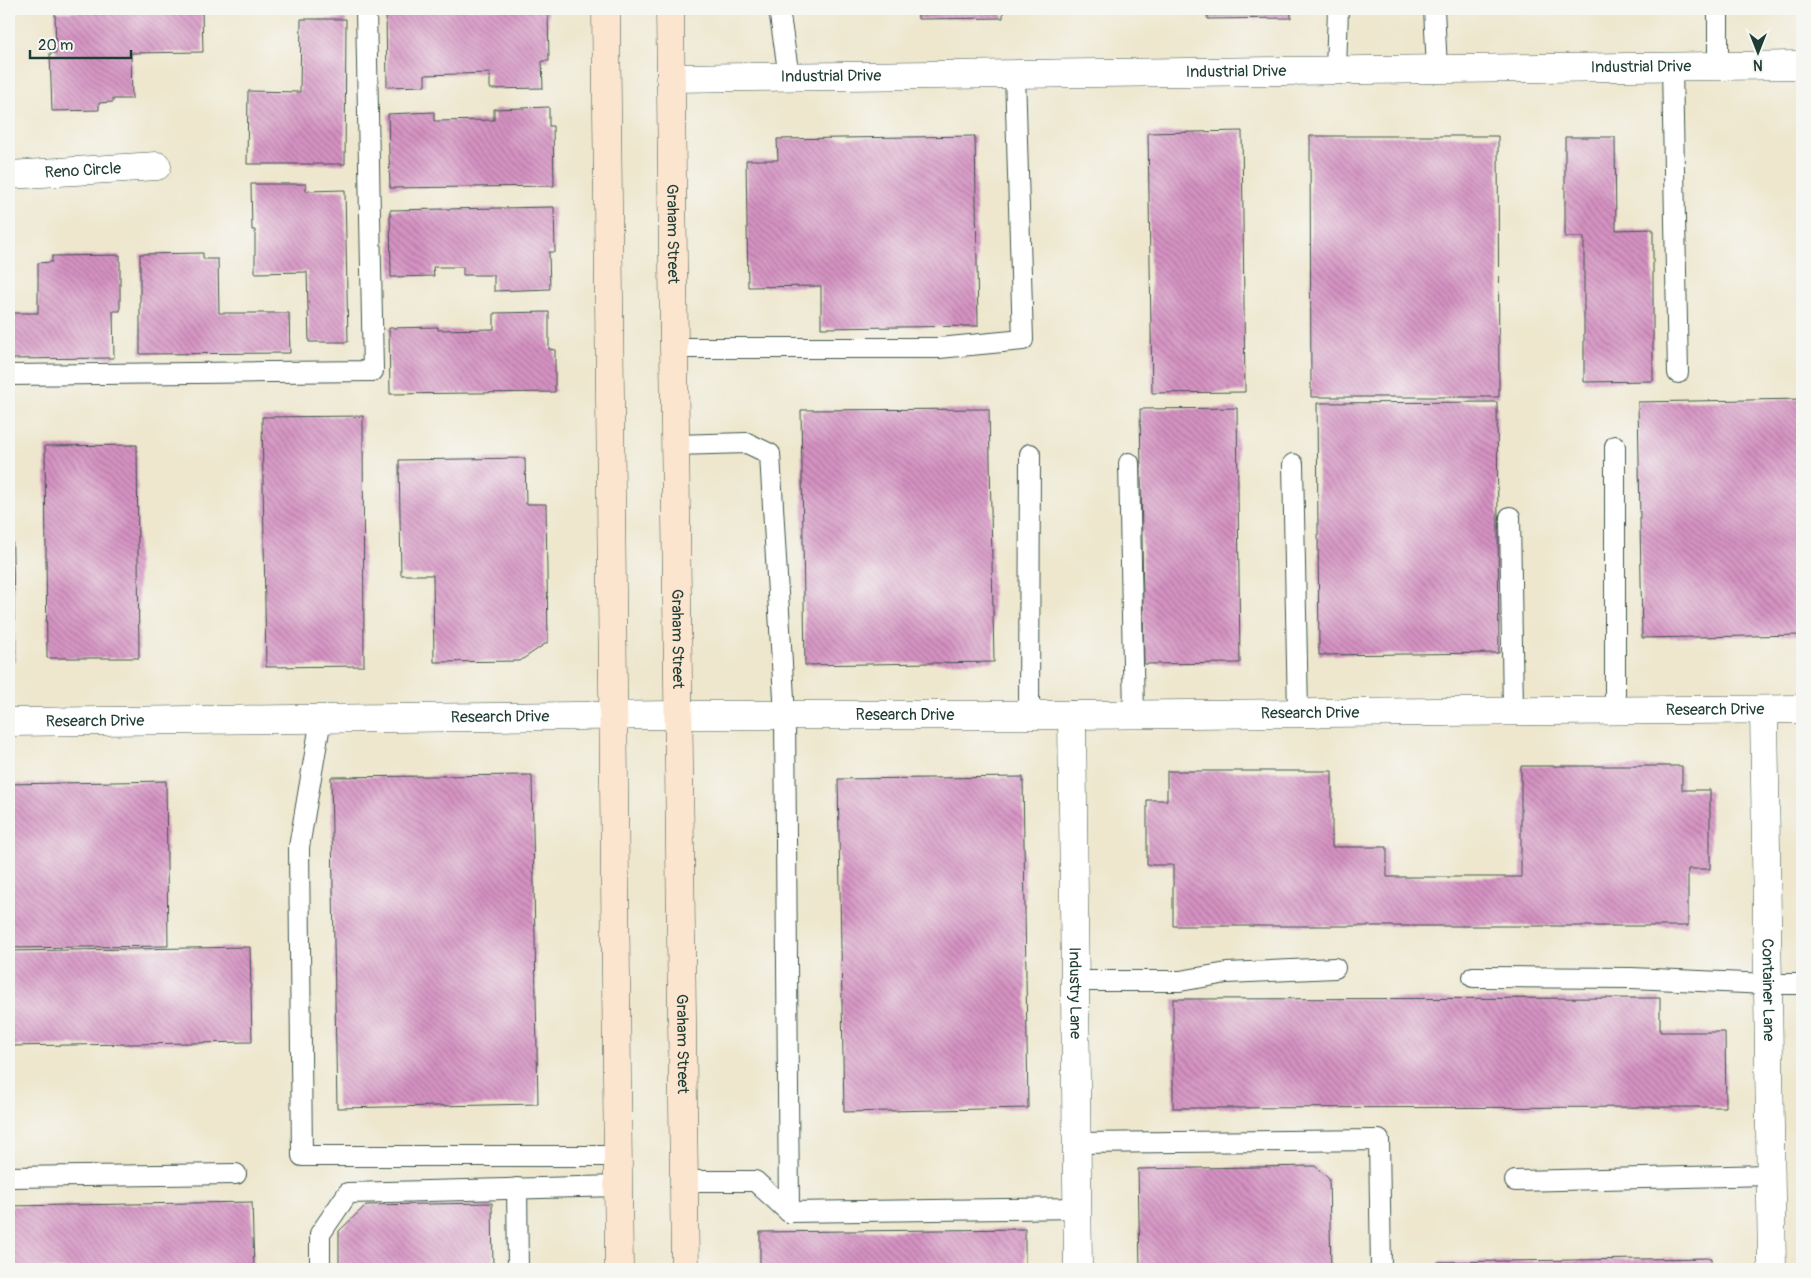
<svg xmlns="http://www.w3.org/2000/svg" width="1811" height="1278" font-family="Pangolin,sans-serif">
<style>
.building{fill:url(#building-back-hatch)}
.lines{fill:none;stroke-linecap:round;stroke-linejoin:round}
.lane-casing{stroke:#3e564b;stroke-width:22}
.street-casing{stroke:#3e564b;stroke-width:29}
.secondary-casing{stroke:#3e564b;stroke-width:29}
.lane{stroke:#fff;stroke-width:20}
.street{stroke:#fff;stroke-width:28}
.secondary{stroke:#fce5cf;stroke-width:28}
.labels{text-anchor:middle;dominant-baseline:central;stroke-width:4;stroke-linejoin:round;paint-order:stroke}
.street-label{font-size:16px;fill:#1f3d34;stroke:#f6f6f2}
</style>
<defs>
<pattern id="building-back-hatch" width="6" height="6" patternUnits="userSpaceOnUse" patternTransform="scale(1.25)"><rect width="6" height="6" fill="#d592c2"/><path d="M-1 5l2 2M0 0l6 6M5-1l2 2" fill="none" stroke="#ac789e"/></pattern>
</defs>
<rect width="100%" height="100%" fill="#f6f6f2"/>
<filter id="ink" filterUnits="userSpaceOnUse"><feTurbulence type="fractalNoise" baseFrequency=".02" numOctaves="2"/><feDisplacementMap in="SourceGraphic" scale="10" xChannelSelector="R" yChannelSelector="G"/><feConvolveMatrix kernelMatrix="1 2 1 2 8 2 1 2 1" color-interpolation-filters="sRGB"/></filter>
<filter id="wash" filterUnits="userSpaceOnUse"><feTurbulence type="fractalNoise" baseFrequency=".0096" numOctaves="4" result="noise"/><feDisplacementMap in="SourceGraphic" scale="20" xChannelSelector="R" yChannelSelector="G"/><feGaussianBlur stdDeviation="1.12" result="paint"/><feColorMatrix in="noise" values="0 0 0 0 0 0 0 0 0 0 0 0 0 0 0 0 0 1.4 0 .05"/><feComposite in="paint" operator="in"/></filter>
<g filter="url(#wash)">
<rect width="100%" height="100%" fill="#eee7ce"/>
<g id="blocks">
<g class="building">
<path d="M202,9l1,43 -72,1 1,46h-19v3l-14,1v7l-47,1 -2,-58h6l-1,-41z"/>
<path d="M386,9h162l1,52h-7l1,27 -53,1v-16l-65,2v11l-38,1z"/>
<path d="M918,9h85v9l-85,1z"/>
<path d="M1207,9h84v9l-83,1z"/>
<path d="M301,19h45l-1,145h-98l1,-73 52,1z"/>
<path d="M549,107v19h4l1,60 -164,2 -2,-74 46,-2v9l60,-1v-11z"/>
<path d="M1242,131l3,261 -93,1 -4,-260z"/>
<path d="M975,136l3,190 -157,2v-42l-73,1 -2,-127h32l-1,-21z"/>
<path d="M1310,136h188l1,261h-188z"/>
<path d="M1565,137h50l1,93 37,-1v152l-69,1v-145h-19z"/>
<path d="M251,184h55v7l39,-1 3,152h-39l-2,-70 -52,1v-43h-3z"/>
<path d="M1800,191h2v14h-1z"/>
<path d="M554,207l1,45h-6l1,37 -56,2v-16h-31v-8h-30l1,9 -43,1 -1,-67z"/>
<path d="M203,253v6h15l1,54h70l1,40 -150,1v-100z"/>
<path d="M120,255v56h-7l1,47 -105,1v-46h29v-50l14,-1v-6z"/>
<path d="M549,312v37l6,1v42l-165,2 -1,-66 49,-1v3l56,-1v-16z"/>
<path d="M1802,399v236l-160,3 -4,-236z"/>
<path d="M1497,402l2,251 -180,2 -2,-252z"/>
<path d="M1237,408l3,255 -96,1 -4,-255z"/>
<path d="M989,409l5,253 -189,3 -4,-255z"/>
<path d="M363,416l1,250 -98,1 -4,-250z"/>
<path d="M137,445l2,213h-92l-2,-212z"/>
<path d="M525,458l1,46h20l2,138 -28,19 -86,1 -1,-87h-32l-2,-115z"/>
<path d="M9,509h3l3,153h-6z"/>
<path d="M1521,766h161v24h28v79h-22v57h-515v-61h-26v-65h20v-29h165v76h55v30h134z"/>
<path d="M532,775l6,329 -201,4 -6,-331z"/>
<path d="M1023,777l5,331 -184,4 -6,-333z"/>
<path d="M166,781l2,165 -159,2v-164z"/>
<path d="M250,947l2,95 -243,4v-95z"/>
<path d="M1660,998v34h65l1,75 -553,1v-109z"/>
<path d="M1315,1166l14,13 2,90h-191l-2,-100z"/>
<path d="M252,1202l2,67h-245v-63z"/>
<path d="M492,1203l1,66h-154v-38l27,-26z"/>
<path d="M1025,1229v40h-265v-37z"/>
<path d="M1711,1258v11h-272l-1,-7z"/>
</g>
</g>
</g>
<g filter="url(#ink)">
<use href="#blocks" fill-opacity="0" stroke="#3e564b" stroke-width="1"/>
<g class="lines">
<g class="lane-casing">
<g id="lane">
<path d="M779,9l10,68"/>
<path d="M1434,9l3,60"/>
<path d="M1718,9v57"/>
<path d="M1672,67l6,306"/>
<path d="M1336,70l2,-61"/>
<path d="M674,348h265l84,-8 -8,-266"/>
<path d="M9,375l364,-4 -7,-362"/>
<path d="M675,445l72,-2 23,11 15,262 4,496"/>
<path d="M1615,446v265"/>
<path d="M1129,463l5,252"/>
<path d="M1293,464l5,249"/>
<path d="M1510,517l3,194"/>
<path d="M1029,715l1,-261"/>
<path d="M321,719l-22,128 3,309h316"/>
<path d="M1473,977l158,1 137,6h34"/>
<path d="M1075,981h105l47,-8 108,-5"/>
<path d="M1076,1143l303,-3 2,129"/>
<path d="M9,1177l227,-3"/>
<path d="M684,1181h71l34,31 288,-4"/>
<path d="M1515,1181l255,-6"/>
<path d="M517,1188l1,81"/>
<path d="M320,1269v-35l28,-41 270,-7"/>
</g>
</g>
<g class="street-casing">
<g id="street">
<path id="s1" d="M670,78l1132,-13"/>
<path id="s2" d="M9,175l148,-9"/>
<path id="s3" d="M1764,710l8,559"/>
<path id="s4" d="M1072,715l6,554"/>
<path id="s5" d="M9,722l669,-7h394l730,-6"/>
</g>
</g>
<g class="secondary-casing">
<g id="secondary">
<path d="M606,9l13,1260"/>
<path id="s6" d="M670,9l15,1260"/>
</g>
</g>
<use href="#lane" class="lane"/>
<use href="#street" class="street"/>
<use href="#secondary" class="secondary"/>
</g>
</g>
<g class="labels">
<g class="street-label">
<text stroke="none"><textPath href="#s1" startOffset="971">Industrial Drive</textPath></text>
<text stroke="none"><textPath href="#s1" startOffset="566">Industrial Drive</textPath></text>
<text stroke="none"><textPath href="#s1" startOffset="161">Industrial Drive</textPath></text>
<text stroke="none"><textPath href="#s2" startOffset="74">Reno Circle</textPath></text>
<text stroke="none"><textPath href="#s6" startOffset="225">Graham Street</textPath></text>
<text stroke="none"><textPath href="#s6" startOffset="630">Graham Street</textPath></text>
<text stroke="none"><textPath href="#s5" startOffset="1706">Research Drive</textPath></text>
<text stroke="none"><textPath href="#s5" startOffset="1301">Research Drive</textPath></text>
<text stroke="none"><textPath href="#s5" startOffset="896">Research Drive</textPath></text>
<text stroke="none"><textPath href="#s5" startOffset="491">Research Drive</textPath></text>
<text stroke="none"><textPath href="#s5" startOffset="86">Research Drive</textPath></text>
<text stroke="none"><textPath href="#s3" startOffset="280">Container Lane</textPath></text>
<text stroke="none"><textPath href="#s4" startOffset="278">Industry Lane</textPath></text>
<text stroke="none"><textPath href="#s6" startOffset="1035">Graham Street</textPath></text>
</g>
</g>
<rect width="1811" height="1278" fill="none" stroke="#f6f6f2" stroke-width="30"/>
<g transform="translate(1758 52) rotate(180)" stroke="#f6f6f2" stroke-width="4" paint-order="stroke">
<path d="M0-4L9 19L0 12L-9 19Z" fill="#1f3d34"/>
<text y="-8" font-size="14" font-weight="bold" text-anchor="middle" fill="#1f3d34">N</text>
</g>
<path d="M30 50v8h101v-8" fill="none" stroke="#1f3d34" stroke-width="2.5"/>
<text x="38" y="50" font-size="15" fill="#1f3d34" stroke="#f6f6f2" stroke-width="4" paint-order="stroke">20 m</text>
</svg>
